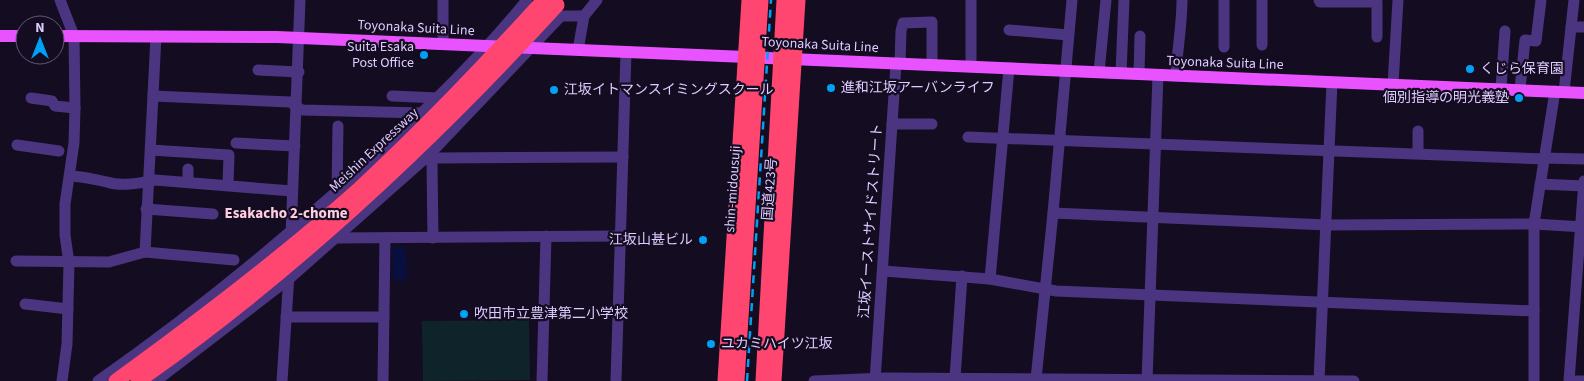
<svg xmlns="http://www.w3.org/2000/svg" width="1584" height="381" font-family="'Source Sans 3','Noto Sans JP',sans-serif">
<style>
.green{fill:#0f242a}
.water{fill:#080e3d}
.lines{fill:none;stroke-linecap:round;stroke-linejoin:round}
.minor{stroke:#4b3580;stroke-width:11}
.major{stroke:#e952ff;stroke-width:12}
.highway{stroke:#ff4671;stroke-width:15}
.rail{stroke:#00a0f6;stroke-width:2.5;stroke-dasharray:8 6;stroke-linecap:butt}
.highway-bridge{stroke:#ff4671;stroke-width:15}
.poi-dot{fill:#00a0f6;stroke:#140c20;stroke-width:2}
.labels{text-anchor:middle;dominant-baseline:central;stroke-width:4.5;stroke-linejoin:round;paint-order:stroke}
.street-label{font-size:14px;fill:#decbff;stroke:#140c20}
.poi-label{font-size:14px;fill:#decbff;stroke:#140c20;text-anchor:start}
.neighbourhood-label{font-size:15px;font-weight:bold;fill:#ffcde0;stroke:#140c20}
</style>
<rect width="100%" height="100%" fill="#140c20"/>
<path class="green" d="M529,320l1,60 -107,1 -1,-60z"/>
<path class="water" d="M392,247h14l1,34h-14z"/>
<g class="lines">
<g class="minor">
<path d="M60,0l14,36 1,72 -1,35 -9,61v31l4,28 -2,81 -5,37"/>
<path d="M971,0v67"/>
<path d="M1224,0v47"/>
<path d="M1319,0l1,2h57v35"/>
<path d="M555,12l6,4h23"/>
<path d="M1571,27h13"/>
<path d="M1009,30l59,5"/>
<path d="M443,44v-44"/>
<path d="M1262,45v-45"/>
<path d="M578,50l6,-34 13,-16"/>
<path d="M900,64l1,-33 2,-8 29,-1v43"/>
<path d="M258,70l41,2"/>
<path d="M1099,72l7,-72"/>
<path d="M1121,73l3,-73"/>
<path d="M1139,74l1,-38"/>
<path d="M1176,76c1,-26 6,-50 6,-76"/>
<path d="M1393,84l5,-84"/>
<path d="M1501,88l4,-57"/>
<path d="M1520,89l5,-49 11,1 5,-41"/>
<path d="M1564,92l10,-92"/>
<path d="M153,96l137,6 12,8 121,3"/>
<path d="M392,96l46,2"/>
<path d="M31,98l21,3 3,5 20,2"/>
<path d="M892,124h40"/>
<path d="M1418,131v22"/>
<path d="M968,137l576,22"/>
<path d="M236,143l59,3"/>
<path d="M17,145l42,6"/>
<path d="M151,150l78,5 -1,30"/>
<path d="M1544,158l40,1"/>
<path d="M71,176c13,1 23,3 36,6 15,5 33,1 48,-2l137,11"/>
<path d="M188,182v-13"/>
<path d="M1540,184l44,2"/>
<path d="M337,191l1,-65"/>
<path d="M146,209l67,5"/>
<path d="M1053,213l274,12 207,-1 50,3"/>
<path d="M291,235l9,-235"/>
<path d="M335,238l286,-2"/>
<path d="M433,238l-1,-74 -4,-8 10,2 185,-1"/>
<path d="M145,252l11,-216"/>
<path d="M16,261l93,1 36,-10 89,8"/>
<path d="M883,271l107,8 66,12 478,20"/>
<path d="M990,279l19,-211"/>
<path d="M25,304l43,5"/>
<path d="M286,317h98"/>
<path d="M955,378l7,-102"/>
<path d="M1036,379l17,-166 19,-213"/>
<path d="M98,381c83,-58 161,-121 237,-188 68,-61 134,-122 192,-193"/>
<path d="M156,381l133,-102 139,-123 133,-140"/>
<path d="M282,381l7,-106"/>
<path d="M383,381l2,-143"/>
<path d="M542,381l4,-145"/>
<path d="M616,381l10,-329"/>
<path d="M814,381l71,-3 469,3"/>
<path d="M875,381l21,-317"/>
<path d="M1147,381l11,-306"/>
<path d="M1319,381l13,-299"/>
<path d="M1534,381v-157l21,-133"/>
<path d="M1569,381l15,-200"/>
<path d="M1576,381h8"/>
</g>
<g class="major">
<path d="M0,36h25"/>
<path d="M55,36l222,1 1307,56"/>
</g>
<g class="highway">
<path d="M725,381l24,-381"/>
<path d="M774,381l24,-381"/>
</g>
<path class="rail" d="M747,381l24,-381"/>
<g class="highway-bridge">
<path d="M116,381c83,-60 166,-123 243,-192 65,-60 126,-124 185,-189"/>
<path d="M138,381c154,-108 292,-237 419,-376"/>
<path d="M737,381l24,-381"/>
<path d="M763,381l21,-381"/>
</g>
</g>
<g class="poi-dot">
<circle cx="424" cy="55" r="5"/>
<circle cx="1470" cy="69" r="5"/>
<circle cx="831" cy="88" r="5"/>
<circle cx="554" cy="90" r="5"/>
<circle cx="1519" cy="98" r="5"/>
<circle cx="703" cy="240" r="5"/>
<circle cx="464" cy="314" r="5"/>
<circle cx="711" cy="344" r="5"/>
</g>
<g class="labels">
<g class="street-label">
<text transform="translate(416 28) rotate(3)">Toyonaka Suita Line</text>
<text transform="translate(820 45) rotate(3)">Toyonaka Suita Line</text>
<text transform="translate(1225 63) rotate(2)">Toyonaka Suita Line</text>
<text transform="translate(374 150) rotate(-43)">Meishin Expressway</text>
<text transform="translate(733 189) rotate(-86)">shin-midousuji</text>
<text transform="translate(770 189) rotate(-86)">国道423号</text>
<text transform="translate(871 221) rotate(-86)">江坂イーストサイドストリート</text>
</g>
<g class="poi-label">
<text x="414" y="47" text-anchor="end">Suita Esaka<tspan x="414" dy="16">Post Office</tspan></text>
<text x="1480" y="69">くじら保育園</text>
<text x="841" y="88">進和江坂アーバンライフ</text>
<text x="564" y="90">江坂イトマンスイミングスクール</text>
<text x="1509" y="98" text-anchor="end">個別指導の明光義塾</text>
<text x="693" y="240" text-anchor="end">江坂山甚ビル</text>
<text x="474" y="314">吹田市立豊津第二小学校</text>
<text x="721" y="344">ユカミハイツ江坂</text>
</g>
<g class="neighbourhood-label">
<text x="286" y="213">Esakacho 2-chome</text>
</g>
</g>
<g transform="translate(40 40)"><circle r="24" fill="#140c20" stroke="#655879"/>
<path d="M0-4L9 19L0 12L-9 19Z" fill="#00a0f6"/>
<text y="-8" font-size="14" font-weight="bold" text-anchor="middle" fill="#decbff">N</text>
</g>
</svg>
